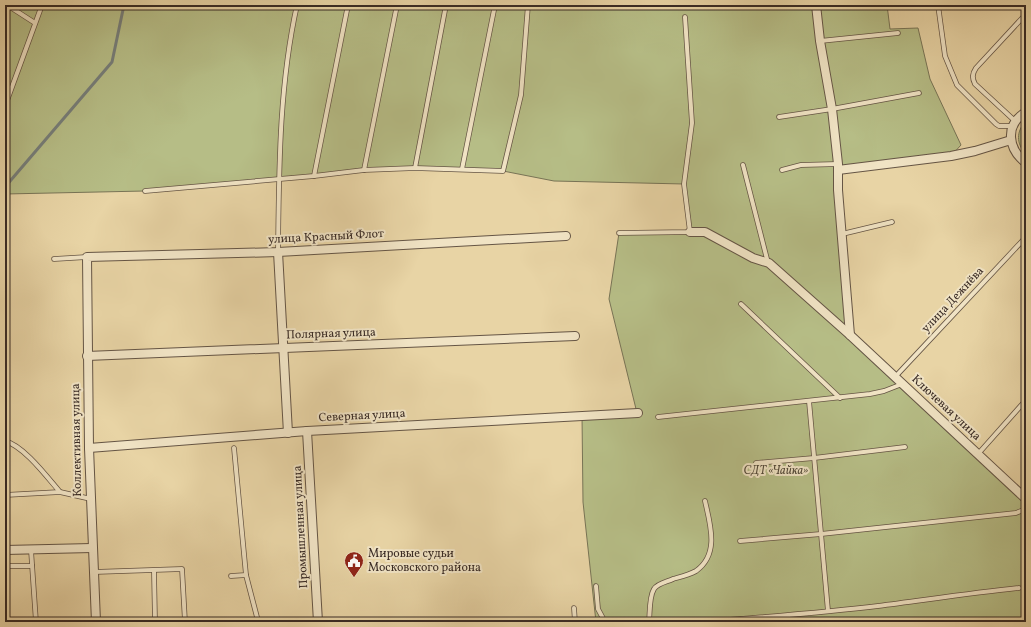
<svg xmlns="http://www.w3.org/2000/svg" width="1031" height="627" font-family="Vollkorn,serif">
<style>
.green{fill:#b6bd86;stroke:#787456}
.lines{fill:none;stroke-linecap:round;stroke-linejoin:round}
.stream{stroke:#767e7a;stroke-width:3}
.service-casing{stroke:#655545;stroke-width:5.5}
.minor-casing{stroke:#655545;stroke-width:10}
.service{stroke:#f0e3c4;stroke-width:4}
.minor{stroke:#f0e3c4;stroke-width:8}
.labels{text-anchor:middle;dominant-baseline:central;stroke-width:4;stroke-linejoin:round;paint-order:stroke}
.street-label{font-size:12px;fill:#392b25;stroke:#f0e3c4}
.park-label{font-size:12px;font-style:italic;fill:#524838;stroke:#f0e3c4}
.poi-label{font-size:12px;fill:#392b25;stroke:#f0e3c4;text-anchor:start}
</style>
<rect width="100%" height="100%" fill="#e8d4a5"/>
<filter id="stains"><feTurbulence type="fractalNoise" baseFrequency=".005" numOctaves="4"/><feColorMatrix values="0 0 0 0 .2 0 0 0 0 .09 0 0 0 0 .02 0 0 0 .5 -.17"/></filter>
<radialGradient id="worn" r=".72"><stop offset=".6" stop-color="#630" stop-opacity="0"/><stop offset="1" stop-color="#630" stop-opacity=".3"/></radialGradient>
<g class="green">
<path d="M5,5h882l3,24 28,-1 12,51 31,66 -10,11 -113,14 12,165 176,164v123h-430l-13,-120 -1,-86 55,-3 -28,-114 10,-66 71,-1 -6,-48 -130,-3 -51,-10 -41,-2 -98,1 -219,21 -140,3z"/>
<path d="M1026,121v33c-10,-10 -10,-23 0,-33z"/>
</g>
<g class="lines">
<path class="stream" d="M5,187l107,-125 12,-57"/>
<g class="service-casing">
<g id="service">
<path d="M7,5l28,18"/>
<path d="M938,5l7,51 12,29 39,39 3,2h14"/>
<path d="M820,41l78,-8"/>
<path d="M5,106l37,-101"/>
<path d="M779,117l53,-8 87,-16"/>
<path d="M1015,121l-40,-37c-3,-6 -3,-10 1,-16l50,-54"/>
<path d="M743,165l25,98"/>
<path d="M415,168l31,-163"/>
<path d="M462,169l33,-164"/>
<path d="M364,170l33,-165"/>
<path d="M782,170l19,-5 37,-1"/>
<path d="M314,176l34,-171"/>
<path d="M145,191l169,-15 50,-6 51,-2 88,3 18,-76 7,-90"/>
<path d="M619,233l71,-1 -6,-48 8,-61 -7,-106"/>
<path d="M842,234l50,-12"/>
<path d="M278,252c1,-83 1,-166 19,-247"/>
<path d="M54,259l33,-2"/>
<path d="M741,304l99,94"/>
<path d="M895,377l131,-140"/>
<path d="M809,401l19,210"/>
<path d="M658,417l212,-23 14,-3 18,-7"/>
<path d="M5,441c19,5 42,36 55,51"/>
<path d="M234,448l12,127 12,46 19,1"/>
<path d="M978,454l48,-54"/>
<path d="M756,463l58,-5 91,-11"/>
<path d="M5,495l55,-3 31,7"/>
<path d="M740,541l81,-7 195,-21 10,-4"/>
<path d="M31,550l5,72"/>
<path d="M5,566h27"/>
<path d="M154,571l1,51"/>
<path d="M94,572l88,-3 3,53"/>
<path d="M231,576l15,-1"/>
<path d="M596,586l2,23 7,13"/>
<path d="M574,608l1,14"/>
<path d="M649,622c1,-10 0,-25 5,-33 4,-6 13,-7 19,-10 7,-2 16,-4 23,-8 24,-17 14,-47 9,-70"/>
<path d="M705,622c58,-5 115,-9 173,-16 47,-6 94,-13 141,-18"/>
</g>
</g>
<g class="minor-casing">
<g id="minor">
<path d="M816,5l4,36 12,68 6,55v26l12,145"/>
<path d="M1026,112c-22,13 -18,37 0,51"/>
<path d="M838,170l113,-14 24,-5 36,-11"/>
<path d="M690,232h15l48,26 16,5 81,72 176,164"/>
<path d="M278,252l10,181"/>
<path d="M87,356l488,-20"/>
<path d="M307,431l11,191"/>
<path d="M89,448l218,-17 331,-18"/>
<path d="M5,550l87,-2"/>
<path d="M96,622l-7,-174 -2,-191 191,-5 288,-16"/>
</g>
</g>
<use href="#service" class="service"/>
<use href="#minor" class="minor"/>
</g>
<defs>
<g id="civic-pin" transform="scale(1)"><path d="M0 17L-7.5 6A9.5 9.5 0 1 1 7.5 6Z" fill="#8f2418" stroke="#f0e3c4"/><path d="M-.6-6.5H3V-4.5H.6V-3L4-1V1h2V6H-6V1h2V-1L-.6-3ZM-1.2 2.5V6h2.4V2.5Z" fill="#fff"/></g>
</defs>
<g fill-rule="evenodd">
<use href="#civic-pin" x="354" y="561"/>
</g>
<g class="labels">
<g class="street-label">
<text transform="translate(326 237) rotate(-3)">улица Красный Флот</text>
<text transform="translate(953 300) rotate(-47)">улица Дежнёва</text>
<text transform="translate(331 334) rotate(-2)">Полярная улица</text>
<text transform="translate(946 408) rotate(43)">Ключевая улица</text>
<text transform="translate(362 416) rotate(-3)">Северная улица</text>
<text transform="translate(77 440) rotate(-91)">Коллективная улица</text>
<text transform="translate(301 527) rotate(-93)">Промышленная улица</text>
</g>
<g class="park-label">
<text x="776" y="471">СДТ «Чайка»</text>
</g>
<g class="poi-label">
<text x="368" y="554">Мировые судьи<tspan x="368" dy="14">Московского района</tspan></text>
</g>
</g>
<rect width="1031" height="627" fill="none" stroke="#e8d4a5" stroke-width="20"/>
<rect x="6" y="6" width="1019" height="615" fill="none" stroke="#392b25" stroke-width="2"/>
<rect x="10" y="10" width="1011" height="607" fill="none" stroke="#392b25"/>
<rect width="100%" height="100%" filter="url(#stains)"/>
<rect width="100%" height="100%" fill="url(#worn)"/>
</svg>
